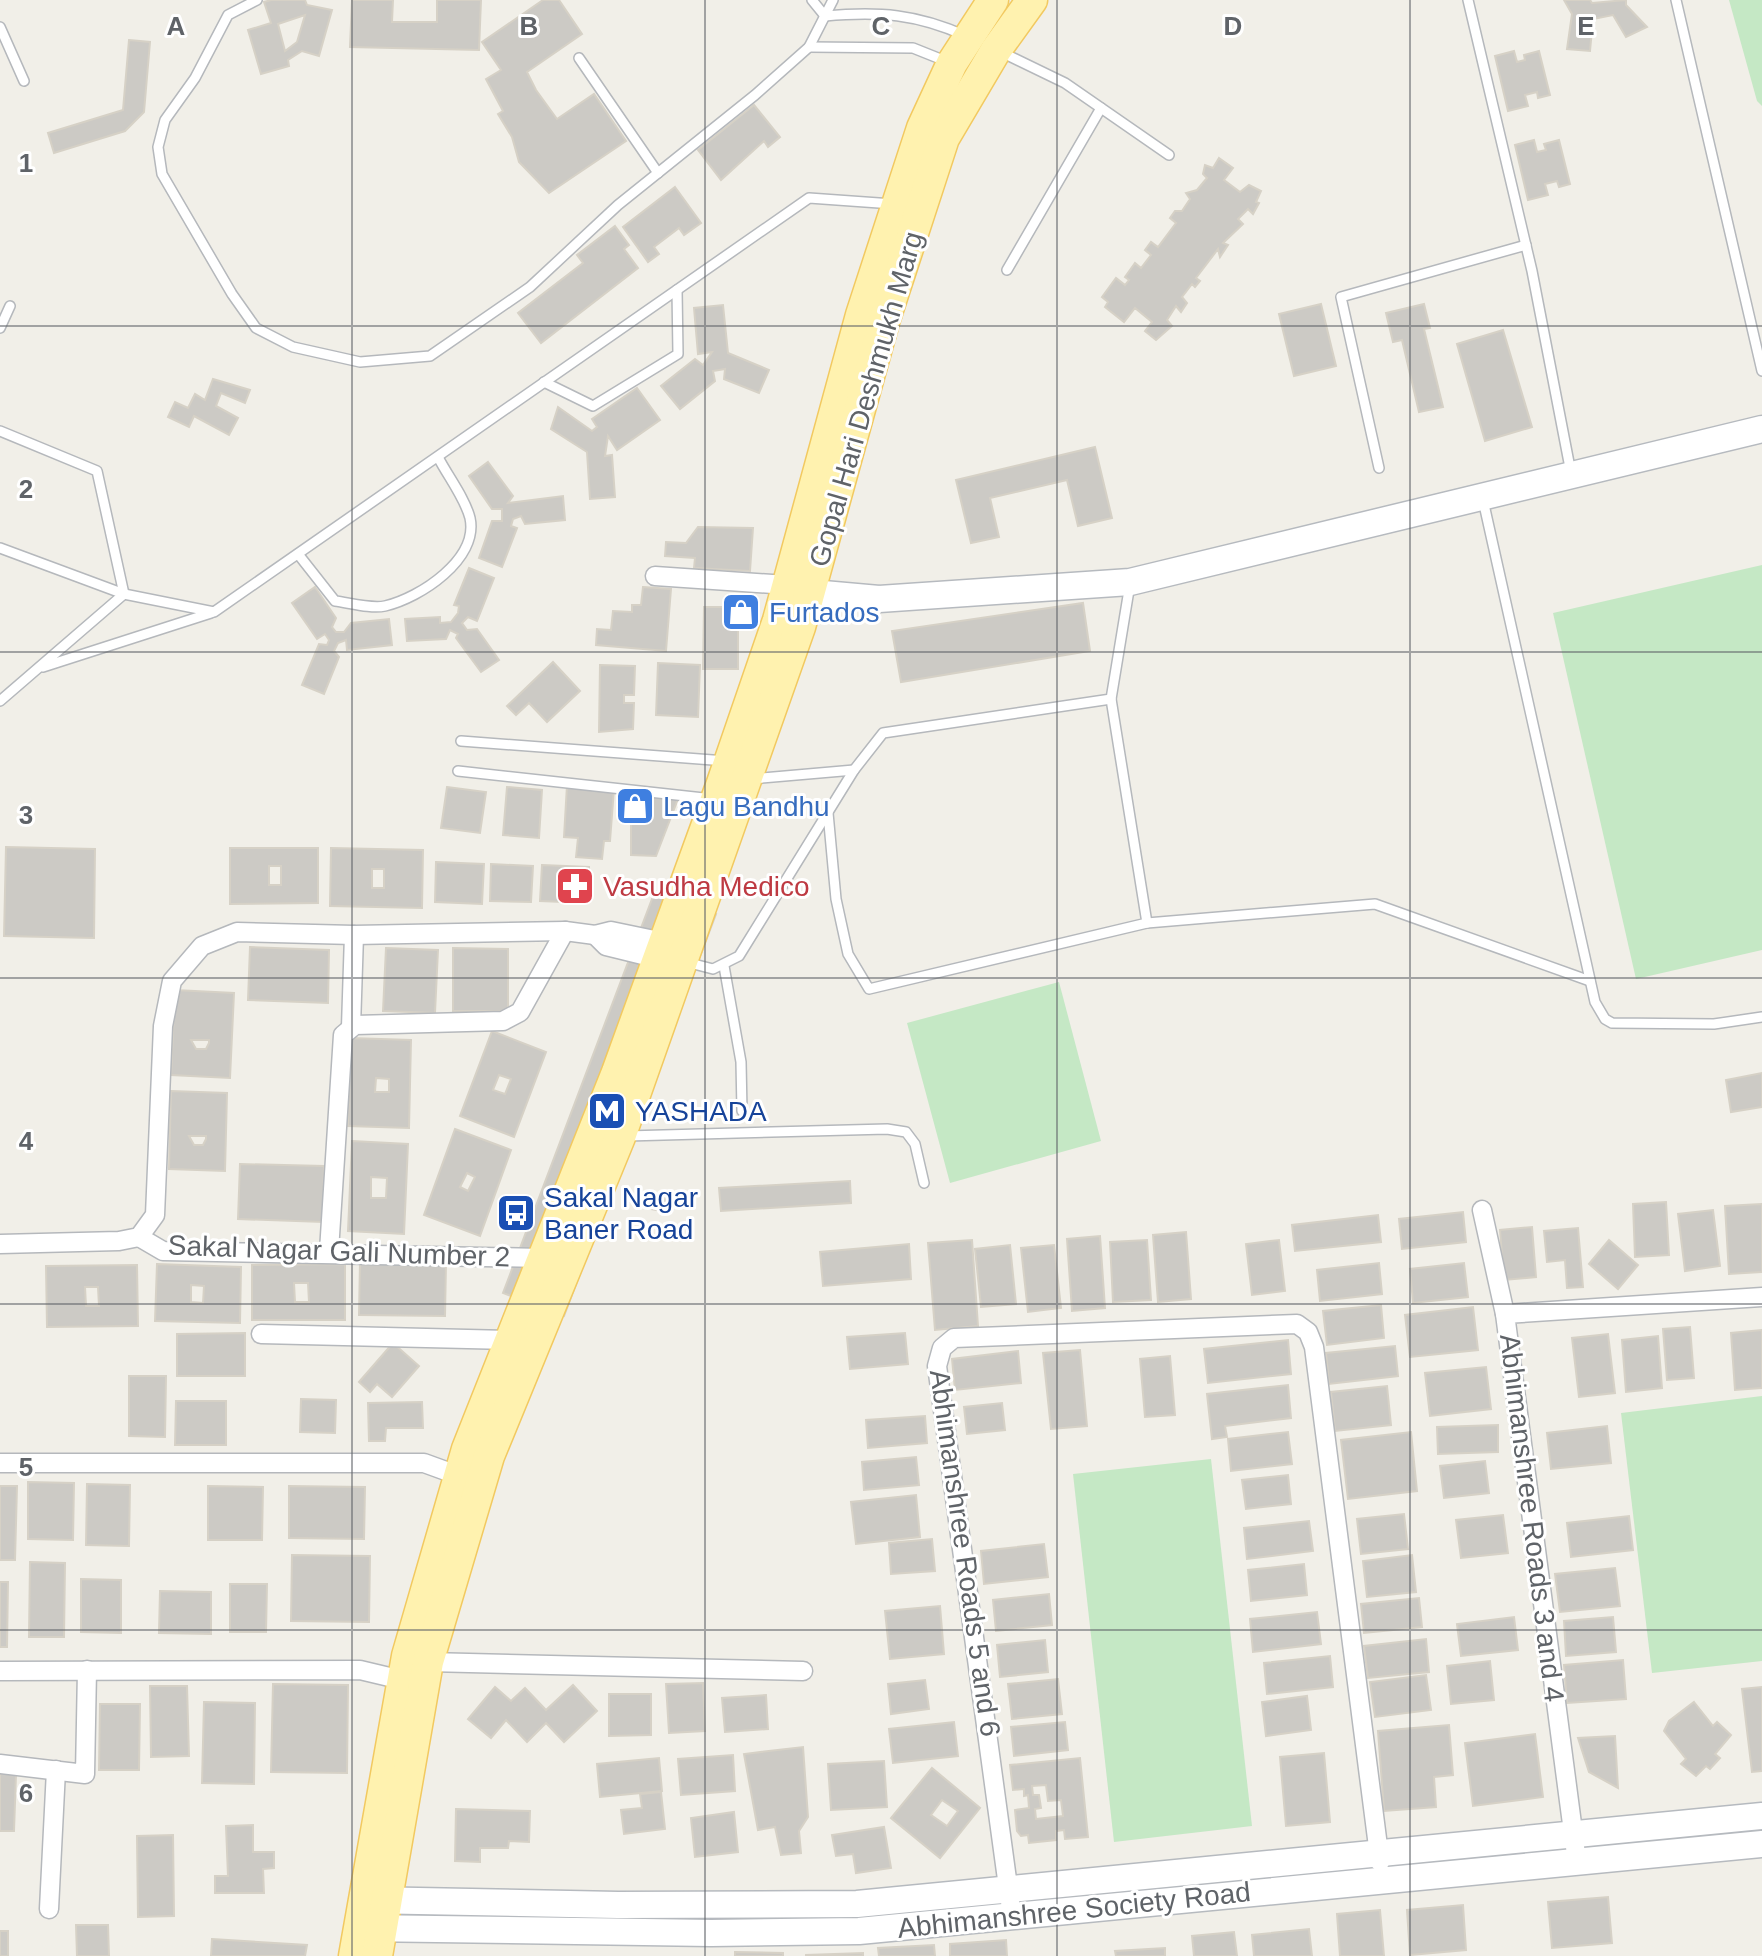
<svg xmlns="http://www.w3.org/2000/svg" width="1762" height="1956" font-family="Arial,sans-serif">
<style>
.green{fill:#c5e8c5}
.building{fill:#cccac5;stroke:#d6d1c6;stroke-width:2;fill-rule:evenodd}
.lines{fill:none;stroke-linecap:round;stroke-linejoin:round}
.lane-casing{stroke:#b5b8bc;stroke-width:12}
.street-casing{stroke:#b5b8bc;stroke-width:21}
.secondary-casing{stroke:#b6babf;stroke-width:29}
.primary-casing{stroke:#f2c960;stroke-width:33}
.lane{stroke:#fff;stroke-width:9}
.street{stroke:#fff;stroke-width:18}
.secondary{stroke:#fff;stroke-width:26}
.primary{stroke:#fff2af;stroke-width:30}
.grid{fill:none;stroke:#5f6368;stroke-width:2;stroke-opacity:0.55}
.labels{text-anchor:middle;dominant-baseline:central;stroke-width:6;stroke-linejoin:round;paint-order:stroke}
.street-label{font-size:28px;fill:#5f6368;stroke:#fff}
.shop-label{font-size:28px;fill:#366cbe;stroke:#fff;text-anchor:start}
.health-label{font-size:28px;fill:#be3a42;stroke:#fff;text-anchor:start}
.transit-label{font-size:28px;fill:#164399;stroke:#fff;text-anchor:start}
.grid-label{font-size:26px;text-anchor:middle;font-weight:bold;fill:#5f6368;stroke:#fff;stroke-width:6;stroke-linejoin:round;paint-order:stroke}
</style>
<rect width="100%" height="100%" fill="#f1efe8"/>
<g class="green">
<path d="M1729,0h33v106l-5,-5z"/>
<path d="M1762,565v385l-126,29 -83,-366z"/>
<path d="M1059,982l42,159 -151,42 -43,-160z"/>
<path d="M1762,1396v265l-110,12 -31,-260z"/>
<path d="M1211,1459l41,367 -138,16 -41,-368z"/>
</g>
<g class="building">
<path d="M271,0h34l2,5 25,5 -13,46 -17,-5 -14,9 1,6 -28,8 -13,-44 23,-7 -7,-21zM305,15l-8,27 -12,9 -7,-27z"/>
<path d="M352,0h41l-1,22h45v-22h44l-2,50 -129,-3z"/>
<path d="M543,0h16l23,34 -55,38 9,18 21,29 37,-25 32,47 -77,52 -30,-31 -7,-25 -14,-23 5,-3 -17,-32 15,-9 -19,-28z"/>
<path d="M1564,0h26l2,3 34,-3v5l21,22 -21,10 -13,-22 -20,4 -3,32 -23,-2 5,-35z"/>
<path d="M129,40l21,2 -6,70 -19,19 -71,22 -6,-20 75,-23z"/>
<path d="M1514,51l3,11 8,-2 -1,-5 15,-4 11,44 -12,3 -1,-6 -12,3 3,11 -20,5 -13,-55z"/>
<path d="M754,105l26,32 -12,10 -4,-6 -43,39 -23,-30z"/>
<path d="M1534,140l3,12 9,-2 -2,-6 15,-4 11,44 -11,3 -2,-6 -12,3 3,11 -20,5 -13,-55z"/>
<path d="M1219,158l14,10 -9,12 16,12 9,-7 12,6 -5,11 3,1 -6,11 -5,-5 -10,10 5,5 -20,19 5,2 -8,12 -2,-8 -22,29 4,3 -5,6 -3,-3 -10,13 5,6 -6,9 -5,-6 -9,14 5,6 -16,14 -11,-9 7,-9 -17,-14 -11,14 -19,-15 3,-5 -6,-5 14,-19 9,7 4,-5 -4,-3 10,-14 6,5 10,-13 -6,-5 6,-8 7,5 18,-24 -6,-5 5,-7h7l8,-12 -4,-6 11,-3 10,-12 -4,-4 2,-9 8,3z"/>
<path d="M675,187l26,36 -17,12 -5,-7 -25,19 5,7 -11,8 -25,-35z"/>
<path d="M615,226l14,19 -5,4 14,19 -97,75 -23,-30 65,-50 -6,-8z"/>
<path d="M1321,304l15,62 -42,10 -15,-62z"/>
<path d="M1424,304l6,24 -6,1 19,78 -24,5 -17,-72 -9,2 -7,-29z"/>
<path d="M723,305l5,48 41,17 -10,23 -35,-14 1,-10 -12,2 2,10 -35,28 -19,-23 34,-27 8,6 9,-13 -14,2 -4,-46z"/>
<path d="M1503,330l29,97 -47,14 -28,-97z"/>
<path d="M213,379l37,11 -5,13 -24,-10 -5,13 22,12 -9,17 -35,-19 -5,11 -21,-10 7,-15 13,6 7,-14 10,6z"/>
<path d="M637,388l23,32 -43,30 -9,-14 -3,20 7,-1 3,42 -25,2 -3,-47 -36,-23 7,-22 34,24 5,-4 -5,-8z"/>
<path d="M1095,447l17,71 -34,8 -11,-46 -77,18 9,39 -28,6 -15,-63z"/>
<path d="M488,462l25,34 -5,7 55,-7 2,24 -40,4 -4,-8 -8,3 -2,7 6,2 -15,39 -23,-9 13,-37h10v-12h-10l-23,-33z"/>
<path d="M698,527l55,1 -3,43 -56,-3 1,-10 -30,-2 1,-14 20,1z"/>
<path d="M469,568l25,10 -17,43 -9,-4 -6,6 5,7 10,-1 22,31 -18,12 -25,-34 2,-4 -8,-4 -4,9 -39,2 -2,-22 35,-2v6l11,-1 7,-9 1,-7 -5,-1z"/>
<path d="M315,587l21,31 -4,9 4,5h8l7,-9 38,-4 3,26 -45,5 -1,-10 -8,3 -4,8 5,6 -15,37 -22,-9 17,-41 8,1 2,-5 -4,-6 -8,5 -25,-36z"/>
<path d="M643,587l28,2 -5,62 -70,-6 1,-16 14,1 2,-19 19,1v-7h9z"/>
<path d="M1083,603l7,48 -189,31 -9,-51z"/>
<path d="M704,607h34v62h-35z"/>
<path d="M553,662l27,29 -33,31 -18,-19 -13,12 -9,-9z"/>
<path d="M658,663l42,2 -2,52 -42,-2z"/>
<path d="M600,665l35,1 -1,29h-10v8h10l-1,26 -34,3z"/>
<path d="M567,785l47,4 -4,52h-6l-2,18 -26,-2 2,-19 -14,-1z"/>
<path d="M447,787l39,5 -6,41 -39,-5z"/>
<path d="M507,787l35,3 -3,48 -36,-3z"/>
<path d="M631,795l47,4 -22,57 -25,-1z"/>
<path d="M6,847l89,2 -1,89 -90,-2z"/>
<path d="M230,848h88v55l-88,1zM269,866h12v19h-12z"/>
<path d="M331,848l92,2 -1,58 -92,-2zM372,869h12v19h-12z"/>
<path d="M436,862l48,2 -2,40 -47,-2z"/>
<path d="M491,864l42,2 -2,36 -41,-1z"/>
<path d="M542,865l47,2 -1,36 -48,-2z"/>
<path d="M655,891l61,23 -152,402 -61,-23z"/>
<path d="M250,947l79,3 -1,53 -80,-3z"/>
<path d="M386,948l52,2 -3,63 -52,-2z"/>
<path d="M453,948l55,1v62h-55z"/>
<path d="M175,990l59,3 -4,85 -59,-3zM191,1040h18v3l-3,6h-10z"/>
<path d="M492,1031l54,21 -32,85 -54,-21zM499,1075l12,4 -6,15 -12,-4z"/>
<path d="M350,1038l61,2 -2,88 -61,-2zM376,1078l13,1v13h-14z"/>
<path d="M1762,1073v34l-31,5 -5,-32z"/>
<path d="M171,1091l56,2 -2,78 -56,-2zM189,1136h17v3l-3,6h-9z"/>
<path d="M455,1129l56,21 -31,86 -56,-21zM467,1173l8,4 -7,14 -8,-4z"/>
<path d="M352,1141l56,3 -4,90 -56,-3zM371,1177l16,1 -1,20h-15z"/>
<path d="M240,1164l84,2 -1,56 -85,-3z"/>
<path d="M850,1181l1,22 -130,8 -2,-23z"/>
<path d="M647,1196l23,3 -2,13 -23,-4z"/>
<path d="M1666,1202l3,53 -34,2 -2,-53z"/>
<path d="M1762,1204v68l-33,2 -4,-68z"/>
<path d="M1713,1210l7,56 -35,5 -7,-57z"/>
<path d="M1463,1212l3,30 -64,7 -3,-30z"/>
<path d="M1378,1215l3,27 -86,9 -3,-26z"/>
<path d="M1532,1227l4,50 -32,3 -4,-50z"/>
<path d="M1578,1228l5,59 -16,1 -2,-28 -18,2 -3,-31z"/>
<path d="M1186,1232l5,67 -33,3 -5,-67z"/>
<path d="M1100,1236l5,72 -33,3 -5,-72z"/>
<path d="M972,1240l6,86 -43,4 -7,-87z"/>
<path d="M1147,1240l4,60 -38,2 -3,-60z"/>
<path d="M1279,1240l6,51 -33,4 -6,-51z"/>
<path d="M1609,1240l29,25 -20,24 -29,-25z"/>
<path d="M909,1244l2,35 -88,7 -3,-34z"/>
<path d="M1010,1245l6,59 -35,3 -6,-58z"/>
<path d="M1054,1245l7,63 -33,4 -7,-64z"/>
<path d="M360,1262h86l-1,54 -86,-1z"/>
<path d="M1379,1263l3,31 -62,7 -3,-31z"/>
<path d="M1464,1263l4,34 -55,6 -3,-34z"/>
<path d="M157,1264l84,3 -1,56 -85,-2zM191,1285l13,1 -1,17 -12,-1z"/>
<path d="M345,1264v56h-93v-55zM294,1283h14l1,19h-14z"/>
<path d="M137,1265l1,61 -91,1 -1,-61zM85,1287h13l1,19h-13z"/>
<path d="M1381,1305l3,33 -57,7 -4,-34z"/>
<path d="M1473,1307l5,43 -68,7 -5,-42z"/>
<path d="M1690,1327l4,51 -27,2 -4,-51z"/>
<path d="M1762,1330v58l-27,2 -4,-57z"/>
<path d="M245,1333v43h-68v-42z"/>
<path d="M905,1333l3,31 -58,5 -3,-32z"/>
<path d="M1608,1334l7,59 -36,4 -7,-59z"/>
<path d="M1658,1336l4,52 -36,4 -4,-52z"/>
<path d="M1288,1340l3,34 -83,9 -4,-34z"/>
<path d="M393,1343l26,23 -27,31 -15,-13 -7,8 -11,-10z"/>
<path d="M1395,1346l3,30 -69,8 -3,-31z"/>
<path d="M1080,1350l7,76 -36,3 -8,-76z"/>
<path d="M1018,1351l3,32 -66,7 -3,-31z"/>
<path d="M1170,1356l5,59 -30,2 -5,-58z"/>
<path d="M1486,1367l5,42 -61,7 -5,-43z"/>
<path d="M129,1376h37l-1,61 -36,-1z"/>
<path d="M1288,1385l3,33 -66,8 2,11 -15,2 -5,-45z"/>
<path d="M1387,1386l4,39 -56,6 -4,-39z"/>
<path d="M301,1399l35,1 -1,33 -35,-1z"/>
<path d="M176,1401h50v44h-51z"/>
<path d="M422,1402l1,26h-37l-1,13h-16l-1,-38z"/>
<path d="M1002,1403l3,27 -38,4 -3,-27z"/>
<path d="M925,1416l2,27 -59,5 -2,-28z"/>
<path d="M1498,1425v27l-60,2 -1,-27z"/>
<path d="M1607,1426l4,37 -60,6 -4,-36z"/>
<path d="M1288,1432l4,32 -61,7 -3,-32z"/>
<path d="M1411,1432l6,59 -69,8 -7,-59z"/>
<path d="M916,1457l3,28 -55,5 -2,-28z"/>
<path d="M1485,1461l4,32 -45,5 -4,-32z"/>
<path d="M1288,1475l3,29 -45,5 -4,-29z"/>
<path d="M28,1482l46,1 -1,57 -45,-1z"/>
<path d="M87,1484l43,1 -1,61 -43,-1z"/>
<path d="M0,1486h17l-2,74h-15z"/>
<path d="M208,1486l55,1 -1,53h-54z"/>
<path d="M289,1486l76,1 -1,52 -75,-1z"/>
<path d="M916,1495l4,42 -64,7 -5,-42z"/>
<path d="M1404,1514l4,35 -47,5 -4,-35z"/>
<path d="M1503,1515l5,38 -47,5 -5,-38z"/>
<path d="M1629,1516l4,34 -62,7 -4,-34z"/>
<path d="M1309,1521l4,30 -66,8 -3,-31z"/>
<path d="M932,1539l3,32 -44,3 -2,-31z"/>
<path d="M1044,1544l4,33 -64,7 -3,-33z"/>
<path d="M292,1555l78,1 -1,66 -78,-1z"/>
<path d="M1412,1555l4,37 -49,5 -4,-36z"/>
<path d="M30,1562l35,1 -1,74h-35z"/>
<path d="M1304,1564l3,31 -56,6 -3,-31z"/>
<path d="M1615,1568l5,38 -60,6 -5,-38z"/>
<path d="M81,1579l40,1v53l-40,-1z"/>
<path d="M0,1582h8l-1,65h-7z"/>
<path d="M230,1584h37l-1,48h-36z"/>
<path d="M160,1591l51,1v42l-52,-1z"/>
<path d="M1049,1594l3,31 -56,6 -3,-31z"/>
<path d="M1419,1598l3,29 -58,6 -3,-29z"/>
<path d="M940,1606l4,48 -54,5 -5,-48z"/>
<path d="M1317,1612l4,32 -68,8 -3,-33z"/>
<path d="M1514,1617l4,33 -57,6 -4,-32z"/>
<path d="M1613,1617l3,35 -50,4 -2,-35z"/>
<path d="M1426,1639l3,33 -61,6 -4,-32z"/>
<path d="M1045,1640l3,32 -48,5 -3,-32z"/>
<path d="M1330,1656l3,31 -66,7 -3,-31z"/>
<path d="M1623,1660l3,39 -59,4 -3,-38z"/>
<path d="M1490,1661l4,39 -43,4 -4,-38z"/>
<path d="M1426,1675l5,35 -56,7 -5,-35z"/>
<path d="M1058,1679l4,35 -50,5 -4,-35z"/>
<path d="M925,1680l4,29 -38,5 -3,-30z"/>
<path d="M703,1683l2,48 -36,2 -3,-49z"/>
<path d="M273,1684l75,1 -1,88 -76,-1z"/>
<path d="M573,1685l24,26 -33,31 -18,-19 -19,19 -21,-22 -15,18 -23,-19 27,-32 16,14 14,-13 21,22z"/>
<path d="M150,1686h37l2,70 -38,1z"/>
<path d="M1762,1687v84l-10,1 -10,-83z"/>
<path d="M609,1694h42v41l-42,1z"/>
<path d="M766,1695l2,34 -43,3 -3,-34z"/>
<path d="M1307,1696l4,34 -45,6 -4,-34z"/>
<path d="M204,1702l51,1 -1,81 -52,-1z"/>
<path d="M1694,1702l19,24 4,-4 14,13 -16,19 5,4 -10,11 -4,-3 -10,10 -15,-12 5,-5 -22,-28 5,-10z"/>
<path d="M100,1704h40l-1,66h-40z"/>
<path d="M954,1722l4,34 -65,7 -4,-34z"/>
<path d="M1065,1722l3,28 -54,6 -3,-29z"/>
<path d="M1449,1725l4,50 -19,2 2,30 -52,4 -6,-80z"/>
<path d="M1535,1734l8,63 -70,9 -8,-63z"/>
<path d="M1615,1736l3,52 -29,-16 -11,-34z"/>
<path d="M803,1747l5,70 -9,14 2,22 -20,2 -6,-28 -17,3 -14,-76z"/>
<path d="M1324,1753l6,69 -44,4 -6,-69z"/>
<path d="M733,1755l2,36 -54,4 -3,-36z"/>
<path d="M659,1758l3,33 -62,6 -3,-33z"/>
<path d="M1080,1758l8,79 -23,2 -1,-9 -8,1v9l-27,3 -1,-8 -7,1 -4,-5 -2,-21 14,-2 -1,-13 -4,1v-7l-11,1 -3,-25zM1046,1785l2,16 13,-1 2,16 -27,3 -1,-10 6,-1 -2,-13h-6l-1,-9z"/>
<path d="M884,1761l3,46 -56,3 -3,-46z"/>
<path d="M932,1768l48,40 -40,50 -49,-40zM942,1800l16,11 -11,15 -16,-11z"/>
<path d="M0,1774h16l-2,57h-14z"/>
<path d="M661,1792l4,37 -41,5 -3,-24 21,-2 -2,-14z"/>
<path d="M456,1809l74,2 -1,31 -20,-1 -1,7h-28v14l-25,-1z"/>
<path d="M734,1812l4,40 -43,5 -4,-39z"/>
<path d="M253,1825v27h21v16l-11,1 1,24h-49v-17h13l-2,-50z"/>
<path d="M884,1827l7,41 -35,5 -3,-19 -17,2 -4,-21z"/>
<path d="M173,1835l1,81 -36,1 -1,-81z"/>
<path d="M1608,1897l4,46 -60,5 -4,-46z"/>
<path d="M1463,1905l3,45 -56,5 -3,-45z"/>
<path d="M1380,1910l4,46h-44l-3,-42z"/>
<path d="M76,1925h32l1,31h-32z"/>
<path d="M1309,1929l3,27h-58l-2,-21z"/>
<rect x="0" y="1931" width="8" height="25"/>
<path d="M1234,1932l3,24h-43l-2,-20z"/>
<path d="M212,1939l95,6 -2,11h-94z"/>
<path d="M1006,1940l1,16h-57v-12z"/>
<path d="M934,1945l1,11h-56l-1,-8z"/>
<path d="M1165,1948v8h-49l-1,-5z"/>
<path d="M735,1952l48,1v3h-48z"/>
<path d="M863,1953v3h-57v-1z"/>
</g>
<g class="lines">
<g class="lane-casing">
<g id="lane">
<path d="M257,0l-29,15 -33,63 -30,42 -7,27 4,27 70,120 24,34 37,19 67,15 70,-6 100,-69 88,-82 137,-110 54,-48 24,-47"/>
<path d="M812,0l13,16"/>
<path d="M1468,0l64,271 39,202"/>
<path d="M1676,0l86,371"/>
<path d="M825,16c54,-5 92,-2 141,20"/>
<path d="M0,27l24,54"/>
<path d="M809,47l104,1 35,14"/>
<path d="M1001,52l64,31 104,72"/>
<path d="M579,58l79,115"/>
<path d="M1007,270l94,-162"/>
<path d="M0,328l10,-22"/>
<path d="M544,382l49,24 85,-52 -1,-64"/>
<path d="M0,431l97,40 27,123"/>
<path d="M1379,468l-38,-171 185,-52"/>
<path d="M1483,500l112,502 10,17 7,4 102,1 48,-7"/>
<path d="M0,548l124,46"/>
<path d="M298,554l37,47c15,2 36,8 50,5 35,-8 94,-47 85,-88 -5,-20 -23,-43 -32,-61"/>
<path d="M43,667l168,-54"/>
<path d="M0,701l124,-107 90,18 595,-414 84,6"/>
<path d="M461,741l265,20"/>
<path d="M458,771l255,28"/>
<path d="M751,779l103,-9"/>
<path d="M828,813l8,86 12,55 21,35 278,-66 -36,-224"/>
<path d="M1147,923l228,-19 215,77"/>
<path d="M686,962l27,7 26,-13 115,-186 29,-37 228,-34 19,-115"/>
<path d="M724,966l17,96 1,49"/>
<path d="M627,1136l260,-7 19,3 9,12 9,39"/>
</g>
</g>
<g class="street-casing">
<g id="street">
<path d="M655,576l132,9"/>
<path d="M595,935l11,11 53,13"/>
<path d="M351,1027l3,-92"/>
<path d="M1482,1210l23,104"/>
<path d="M139,1237l24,14 379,7"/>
<path d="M0,1244l119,-3 20,-4 16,-22 8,-189 9,-45 30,-35 35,-14 117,3 211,-4 30,4 16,-4 53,11"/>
<path d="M329,1251l14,-216 12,-10 148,-4 17,-9 45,-81"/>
<path d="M261,1334l248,6"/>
<path d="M0,1463h424l44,16"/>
<path d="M428,1662l375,9"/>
<path d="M0,1671l360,-1 42,10"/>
<path d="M0,1764l85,10 2,-104"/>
<path d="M1577,1862l-72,-548 257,-17"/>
<path d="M49,1909l7,-139"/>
<path d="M1012,1916l-75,-550 5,-18 12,-10 343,-14 11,8 6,15 66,515"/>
</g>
</g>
<g class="secondary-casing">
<g id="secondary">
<path d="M790,586l22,7 67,6 251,-17 632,-153"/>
<path d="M366,1900l252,5 239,-1 905,-88"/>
<path d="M362,1928l349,5 148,-2 903,-87"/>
</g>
</g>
<g class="primary-casing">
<g id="primary">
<path d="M354,1956l53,-300 60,-207 150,-377 105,-289 56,-163 83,-305 61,-187 30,-65 41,-63"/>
<path d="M377,1956l51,-294 61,-206 131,-319 180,-510 84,-305 60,-184 52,-88 36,-50"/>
</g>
</g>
<use href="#lane" class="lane"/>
<use href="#street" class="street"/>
<use href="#secondary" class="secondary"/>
<use href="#primary" class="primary"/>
</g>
<path class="grid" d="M352,0v1956M705,0v1956M1057,0v1956M1410,0v1956M0,326h1762M0,652h1762M0,978h1762M0,1304h1762M0,1630h1762"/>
<defs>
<g id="shop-square" transform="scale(2)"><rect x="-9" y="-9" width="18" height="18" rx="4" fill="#3f7fe0" stroke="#fff"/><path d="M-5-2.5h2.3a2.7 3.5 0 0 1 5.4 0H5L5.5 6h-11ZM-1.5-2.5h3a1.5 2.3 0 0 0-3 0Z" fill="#fff"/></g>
<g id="pharmacy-square" transform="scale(2)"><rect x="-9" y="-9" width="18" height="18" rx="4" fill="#e0444e" stroke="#fff"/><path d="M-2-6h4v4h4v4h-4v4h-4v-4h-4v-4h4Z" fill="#fff"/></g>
<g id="metro-square" transform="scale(2)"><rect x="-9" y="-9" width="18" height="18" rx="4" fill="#1a4fb4" stroke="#fff"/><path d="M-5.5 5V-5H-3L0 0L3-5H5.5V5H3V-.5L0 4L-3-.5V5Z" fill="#fff"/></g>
<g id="bus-square" transform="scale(2)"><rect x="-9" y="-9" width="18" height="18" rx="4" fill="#1a4fb4" stroke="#fff"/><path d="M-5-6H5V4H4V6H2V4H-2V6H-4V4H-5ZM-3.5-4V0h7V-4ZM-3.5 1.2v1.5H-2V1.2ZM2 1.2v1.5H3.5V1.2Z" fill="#fff"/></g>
</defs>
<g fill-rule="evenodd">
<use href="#shop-square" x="741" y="612"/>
<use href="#shop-square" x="635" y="806"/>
<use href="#pharmacy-square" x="575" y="886"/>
<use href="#metro-square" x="607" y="1111"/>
<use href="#bus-square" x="516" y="1213"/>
</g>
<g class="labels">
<g class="street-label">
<text transform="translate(866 399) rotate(-74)">Gopal Hari Deshmukh Marg</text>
<text transform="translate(339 1251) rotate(2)">Sakal Nagar Gali Number 2</text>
<text transform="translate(1532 1518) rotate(83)">Abhimanshree Roads 3 and 4</text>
<text transform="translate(965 1553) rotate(82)">Abhimanshree Roads 5 and 6</text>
<text transform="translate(1074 1910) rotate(-6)">Abhimanshree Society Road</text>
</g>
<g class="shop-label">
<text x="769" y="612">Furtados</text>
<text x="663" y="806">Lagu Bandhu</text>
</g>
<g class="health-label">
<text x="603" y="886">Vasudha Medico</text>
</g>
<g class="transit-label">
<text x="635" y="1111">YASHADA</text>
<text x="544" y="1197">Sakal Nagar<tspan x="544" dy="32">Baner Road</tspan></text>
</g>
</g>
<g class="grid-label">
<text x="176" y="35">A</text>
<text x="529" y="35">B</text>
<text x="881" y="35">C</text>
<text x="1233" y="35">D</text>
<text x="1586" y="35">E</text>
<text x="26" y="172">1</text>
<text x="26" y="498">2</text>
<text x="26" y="824">3</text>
<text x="26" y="1150">4</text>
<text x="26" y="1476">5</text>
<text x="26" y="1802">6</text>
</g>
</svg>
